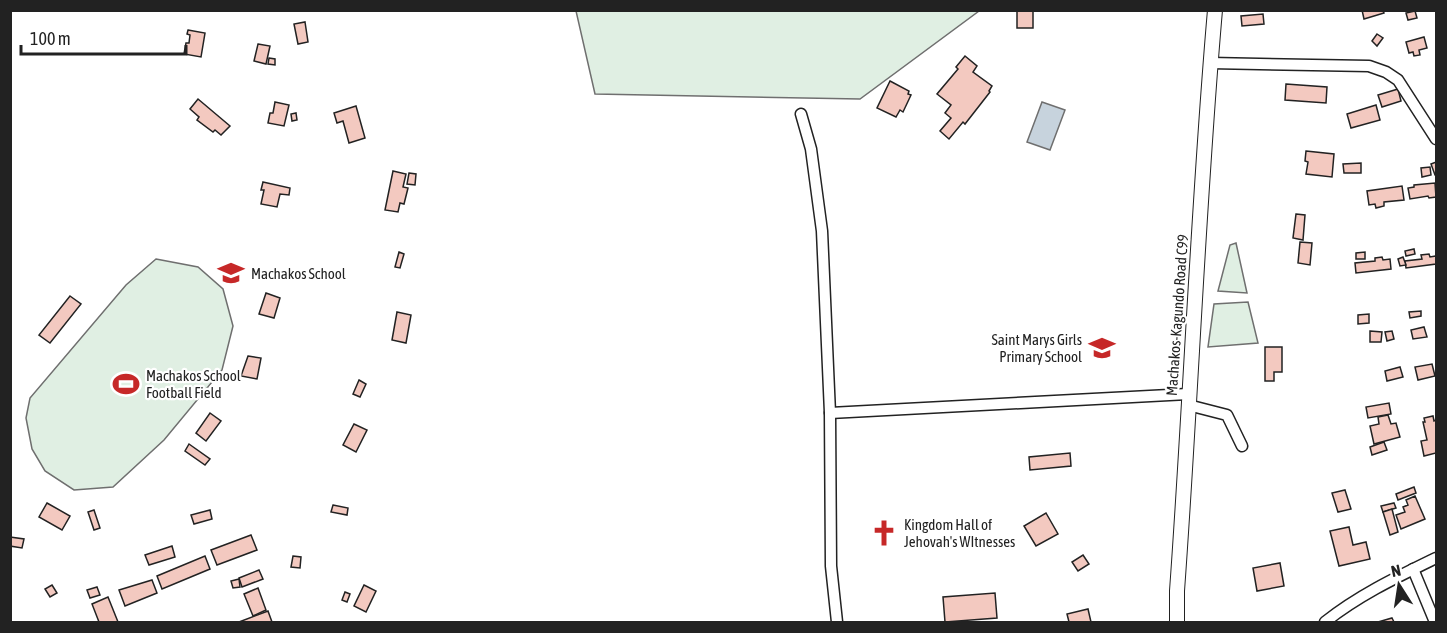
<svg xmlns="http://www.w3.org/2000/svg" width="1447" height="633" font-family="'Asap Condensed',sans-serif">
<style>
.green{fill:#e0efe3;stroke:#6f6f6f;stroke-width:1.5}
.water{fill:#c7d3dd;stroke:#6f6f6f;stroke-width:1.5}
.building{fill:#f3c9c0;stroke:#222;stroke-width:1.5}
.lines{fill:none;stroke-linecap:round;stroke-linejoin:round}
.street-casing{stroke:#222;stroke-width:13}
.secondary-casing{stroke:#222;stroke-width:16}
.street{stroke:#fff;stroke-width:10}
.secondary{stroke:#fff;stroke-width:14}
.labels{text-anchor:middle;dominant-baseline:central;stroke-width:4.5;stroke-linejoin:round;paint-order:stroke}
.poi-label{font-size:15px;fill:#222;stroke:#fff;text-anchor:start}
.street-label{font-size:15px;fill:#222;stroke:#fff}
</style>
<rect width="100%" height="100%" fill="#fff"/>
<g class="green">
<path d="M576,11v-1l403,1 -119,88 -265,-5z"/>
<path d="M1236,243l11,50 -29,-2 12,-46z"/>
<path d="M156,259l42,8 25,22 10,37 -11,44 -58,70 -51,47 -39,3 -29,-19 -13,-22 -6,-31 4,-20 96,-113z"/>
<path d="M1248,302l10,41 -50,4 6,-43z"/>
</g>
<path class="water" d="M1042,102l23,8 -15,40 -23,-8z"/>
<g class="building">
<rect x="1017" y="10" width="16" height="18"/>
<path d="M1362,10h21l1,3 -20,6z"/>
<path d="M1415,11l2,7 -9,2 -2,-7z"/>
<path d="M1263,14l1,10 -22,2 -1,-10z"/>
<path d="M305,22l3,20 -10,2 -4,-20z"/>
<path d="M188,30l17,3 -4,24 -17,-3 2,-11h3l1,-8 -3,-1z"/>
<path d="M1377,34l6,4 -6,8 -5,-5z"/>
<path d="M1424,37l3,11 -8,2 1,5 -6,1 -1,-4 -4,1 -3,-11z"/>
<path d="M258,44l12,2 -4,18 -12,-3z"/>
<path d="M965,56l12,10 -4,6 19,14 -3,5 1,1 -25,32 -2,-2 -14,17 -9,-8 11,-13 -6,-5 6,-8 -14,-11 21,-25 -2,-2z"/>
<path d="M269,58l6,1v6l-7,-1z"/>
<path d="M890,81l19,10 -1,3 3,1 -8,17 -3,-2 -4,7 -19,-9z"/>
<path d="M1286,84l41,3 -1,16 -41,-3z"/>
<path d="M1398,89l3,12 -19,6 -4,-12z"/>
<path d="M198,99l32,27 -9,9 -6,-5 -2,2 -16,-12 2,-3 -9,-8z"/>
<path d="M275,102l14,3 -5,21 -16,-3 2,-10h3z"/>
<path d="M1376,105l4,15 -29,8 -4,-14z"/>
<path d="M356,106l9,32 -16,5 -6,-22 -6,2 -3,-10z"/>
<path d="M296,113l1,7 -5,1 -1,-7z"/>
<path d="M1306,151l28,3 -2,23 -26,-3 2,-12 -3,-1z"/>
<path d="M1436,162v13h-1l-4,-11z"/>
<path d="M1361,163v10h-17l-1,-9z"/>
<path d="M1430,167l1,8 -9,2 -1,-9z"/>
<path d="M393,171l13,3 -3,13 5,1 -4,16 -4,-1 -2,9 -13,-2z"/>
<path d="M409,173l7,1 -1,11 -8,-1z"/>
<path d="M263,182l27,6 -1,7 -9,-1 -3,13 -16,-3 3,-14h-3z"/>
<path d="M1435,183l1,14 -7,1 -1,-2 -18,3 -2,-11 6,-1v-2z"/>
<path d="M1402,186l2,14 -20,2v4l-8,2 -1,-4 -6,1 -2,-14z"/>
<path d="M1296,214l9,1 -2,25 -10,-2z"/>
<path d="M1300,242l12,1 -2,22 -12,-2z"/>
<path d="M1414,249l1,5 -9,2 -1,-5z"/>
<path d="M399,252l5,2 -4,14 -5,-1z"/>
<path d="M1365,252v7h-9v-6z"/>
<path d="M1429,254l1,3 6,-1v8l-30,4 -1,-7 17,-2 -1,-4z"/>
<path d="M1382,257l1,3 7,-1 1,10 -35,4 -1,-10 20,-2v-3z"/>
<path d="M1403,257l3,8 -6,1 -2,-7z"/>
<path d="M266,293l14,5 -6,20 -15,-4z"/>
<path d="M70,296l11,8 -31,39 -11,-8z"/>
<path d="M1421,311v5l-11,2 -1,-6z"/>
<path d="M397,312l14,3 -5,28 -14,-3z"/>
<path d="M1369,314v9l-11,1v-9z"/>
<path d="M1424,327l3,10 -14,2 -2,-9z"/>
<path d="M1370,331l12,1 -1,10h-11z"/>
<path d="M1392,331l2,8 -7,2 -2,-9z"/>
<path d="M1265,347h17v25h-8v9h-9z"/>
<path d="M248,356l13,2 -4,21 -16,-3z"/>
<path d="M1432,364l3,12 -17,4 -3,-13z"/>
<path d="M1400,367l3,10 -16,4 -2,-10z"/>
<path d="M359,380l7,4 -6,13 -7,-3z"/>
<path d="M1389,403l2,11 -23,4 -2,-11z"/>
<path d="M210,413l11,8 -15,20 -10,-8z"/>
<path d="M1388,415l3,9 5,-1 4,14 -26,7 -4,-18 9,-2 -1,-7z"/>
<path d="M1433,416l1,5 2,-1v33l-12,3 -3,-15 6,-1 -4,-18h2l-1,-4z"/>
<path d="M354,424l13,6 -11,22 -13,-7z"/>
<path d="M1384,442l3,8 -15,5 -2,-8z"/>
<path d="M189,444l21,15 -5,6 -20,-14z"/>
<path d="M1070,453l1,13 -41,4 -1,-13z"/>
<path d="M1414,487l2,6 -18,7 -2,-6z"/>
<path d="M1345,490l6,19 -13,3 -6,-19z"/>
<path d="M1415,496l10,23 -24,10 -5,-14 9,-3 -2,-5 5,-2 -2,-5z"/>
<path d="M47,503l23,13 -8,14 -23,-13z"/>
<path d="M1394,503l2,5 -13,4 -2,-6z"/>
<path d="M333,505l15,3 -1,7 -16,-3z"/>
<path d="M1392,509l6,23 -8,3 -7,-23z"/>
<path d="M94,510l6,18 -6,2 -6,-18z"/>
<path d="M210,510l2,9 -18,5 -3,-9z"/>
<path d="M1046,513l12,21 -22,12 -12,-20z"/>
<path d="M1349,527l4,18 13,-3 4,17 -31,7 -9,-35z"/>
<path d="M251,535l6,15 -40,15 -6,-15z"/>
<path d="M10,537l14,2 -2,9 -12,-2z"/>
<path d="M172,546l3,11 -26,8 -4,-10z"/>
<path d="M1083,555l6,9 -11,7 -6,-9z"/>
<path d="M205,556l5,13 -48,20 -5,-13z"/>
<path d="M293,556l8,1 -1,11 -9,-1z"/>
<path d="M1280,563l4,23 -27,5 -4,-23z"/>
<path d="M259,570l4,9 -21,8 -3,-9z"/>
<path d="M239,579l1,8 -7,1 -2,-7z"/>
<path d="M152,580l5,13 -32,13 -6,-16z"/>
<path d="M52,585l5,8 -7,4 -5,-8z"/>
<path d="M364,585l12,6 -10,21 -12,-6z"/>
<path d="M97,587l3,8 -10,3 -3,-8z"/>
<path d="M258,588l8,22 -13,6 -9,-22z"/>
<path d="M345,592l5,2 -3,8 -5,-2z"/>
<path d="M995,593l2,25 -52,4 -2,-25z"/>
<path d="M108,597l10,25h-19l-7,-18z"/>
<path d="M1088,609l3,13h-22l-2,-8z"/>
<path d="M268,611l4,11h-33z"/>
<path d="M1392,618l2,4h-16z"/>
</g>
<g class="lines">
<g class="street-casing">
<g id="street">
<path d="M1210,63l159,3 17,6 12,8 38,59"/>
<path d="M801,114l10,35 11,82 8,182 1,153 6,56"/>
<path d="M1188,405l39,10 15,31"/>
<path d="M830,413l358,-19"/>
<path d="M1413,569l22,53"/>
<path d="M1325,622c34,-27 72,-45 111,-64"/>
</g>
</g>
<g class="secondary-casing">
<path id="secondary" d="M1177,622v-31c14,-193 21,-387 38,-581"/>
</g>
<use href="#street" class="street"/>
<use href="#secondary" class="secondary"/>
</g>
<defs>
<g id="school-bare" transform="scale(2.07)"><path d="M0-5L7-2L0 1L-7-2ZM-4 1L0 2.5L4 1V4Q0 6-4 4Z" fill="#c62828" stroke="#fff" stroke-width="2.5" paint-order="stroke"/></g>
<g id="stadium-bare" transform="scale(2.07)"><path d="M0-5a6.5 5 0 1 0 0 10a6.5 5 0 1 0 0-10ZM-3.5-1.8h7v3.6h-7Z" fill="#c62828" stroke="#fff" stroke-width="2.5" paint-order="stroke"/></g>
<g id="church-bare" transform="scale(2.07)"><path d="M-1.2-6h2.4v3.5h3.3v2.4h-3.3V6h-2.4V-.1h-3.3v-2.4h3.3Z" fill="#c62828" stroke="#fff" stroke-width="2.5" paint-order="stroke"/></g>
</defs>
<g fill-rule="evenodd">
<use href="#school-bare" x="231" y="273"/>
<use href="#school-bare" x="1102" y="348"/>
<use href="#stadium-bare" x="126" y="384"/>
<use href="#church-bare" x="884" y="533"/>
</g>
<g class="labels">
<g class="poi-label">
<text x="251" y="273">Machakos School</text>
<text x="1082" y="339" text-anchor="end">Saint Marys Girls<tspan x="1082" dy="17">Primary School</tspan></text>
<text x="146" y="375">Machakos School<tspan x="146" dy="17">Football Field</tspan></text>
<text x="904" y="524">Kingdom Hall of<tspan x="904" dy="17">Jehovah's WItnesses</tspan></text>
</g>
<g class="street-label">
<text transform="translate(1177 315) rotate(-86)">Machakos-Kagundo Road C99</text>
</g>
</g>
<rect width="1447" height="633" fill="none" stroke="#222222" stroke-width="24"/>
<g transform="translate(1399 585) rotate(348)" stroke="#ffffff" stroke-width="4.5" paint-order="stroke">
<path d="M0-4.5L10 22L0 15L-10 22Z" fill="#222222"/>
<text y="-9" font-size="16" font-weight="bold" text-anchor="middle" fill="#222222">N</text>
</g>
<path d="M21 45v9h165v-9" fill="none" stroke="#222222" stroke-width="3"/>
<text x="30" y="45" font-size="18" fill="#222222" stroke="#ffffff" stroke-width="4.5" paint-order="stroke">100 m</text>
</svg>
